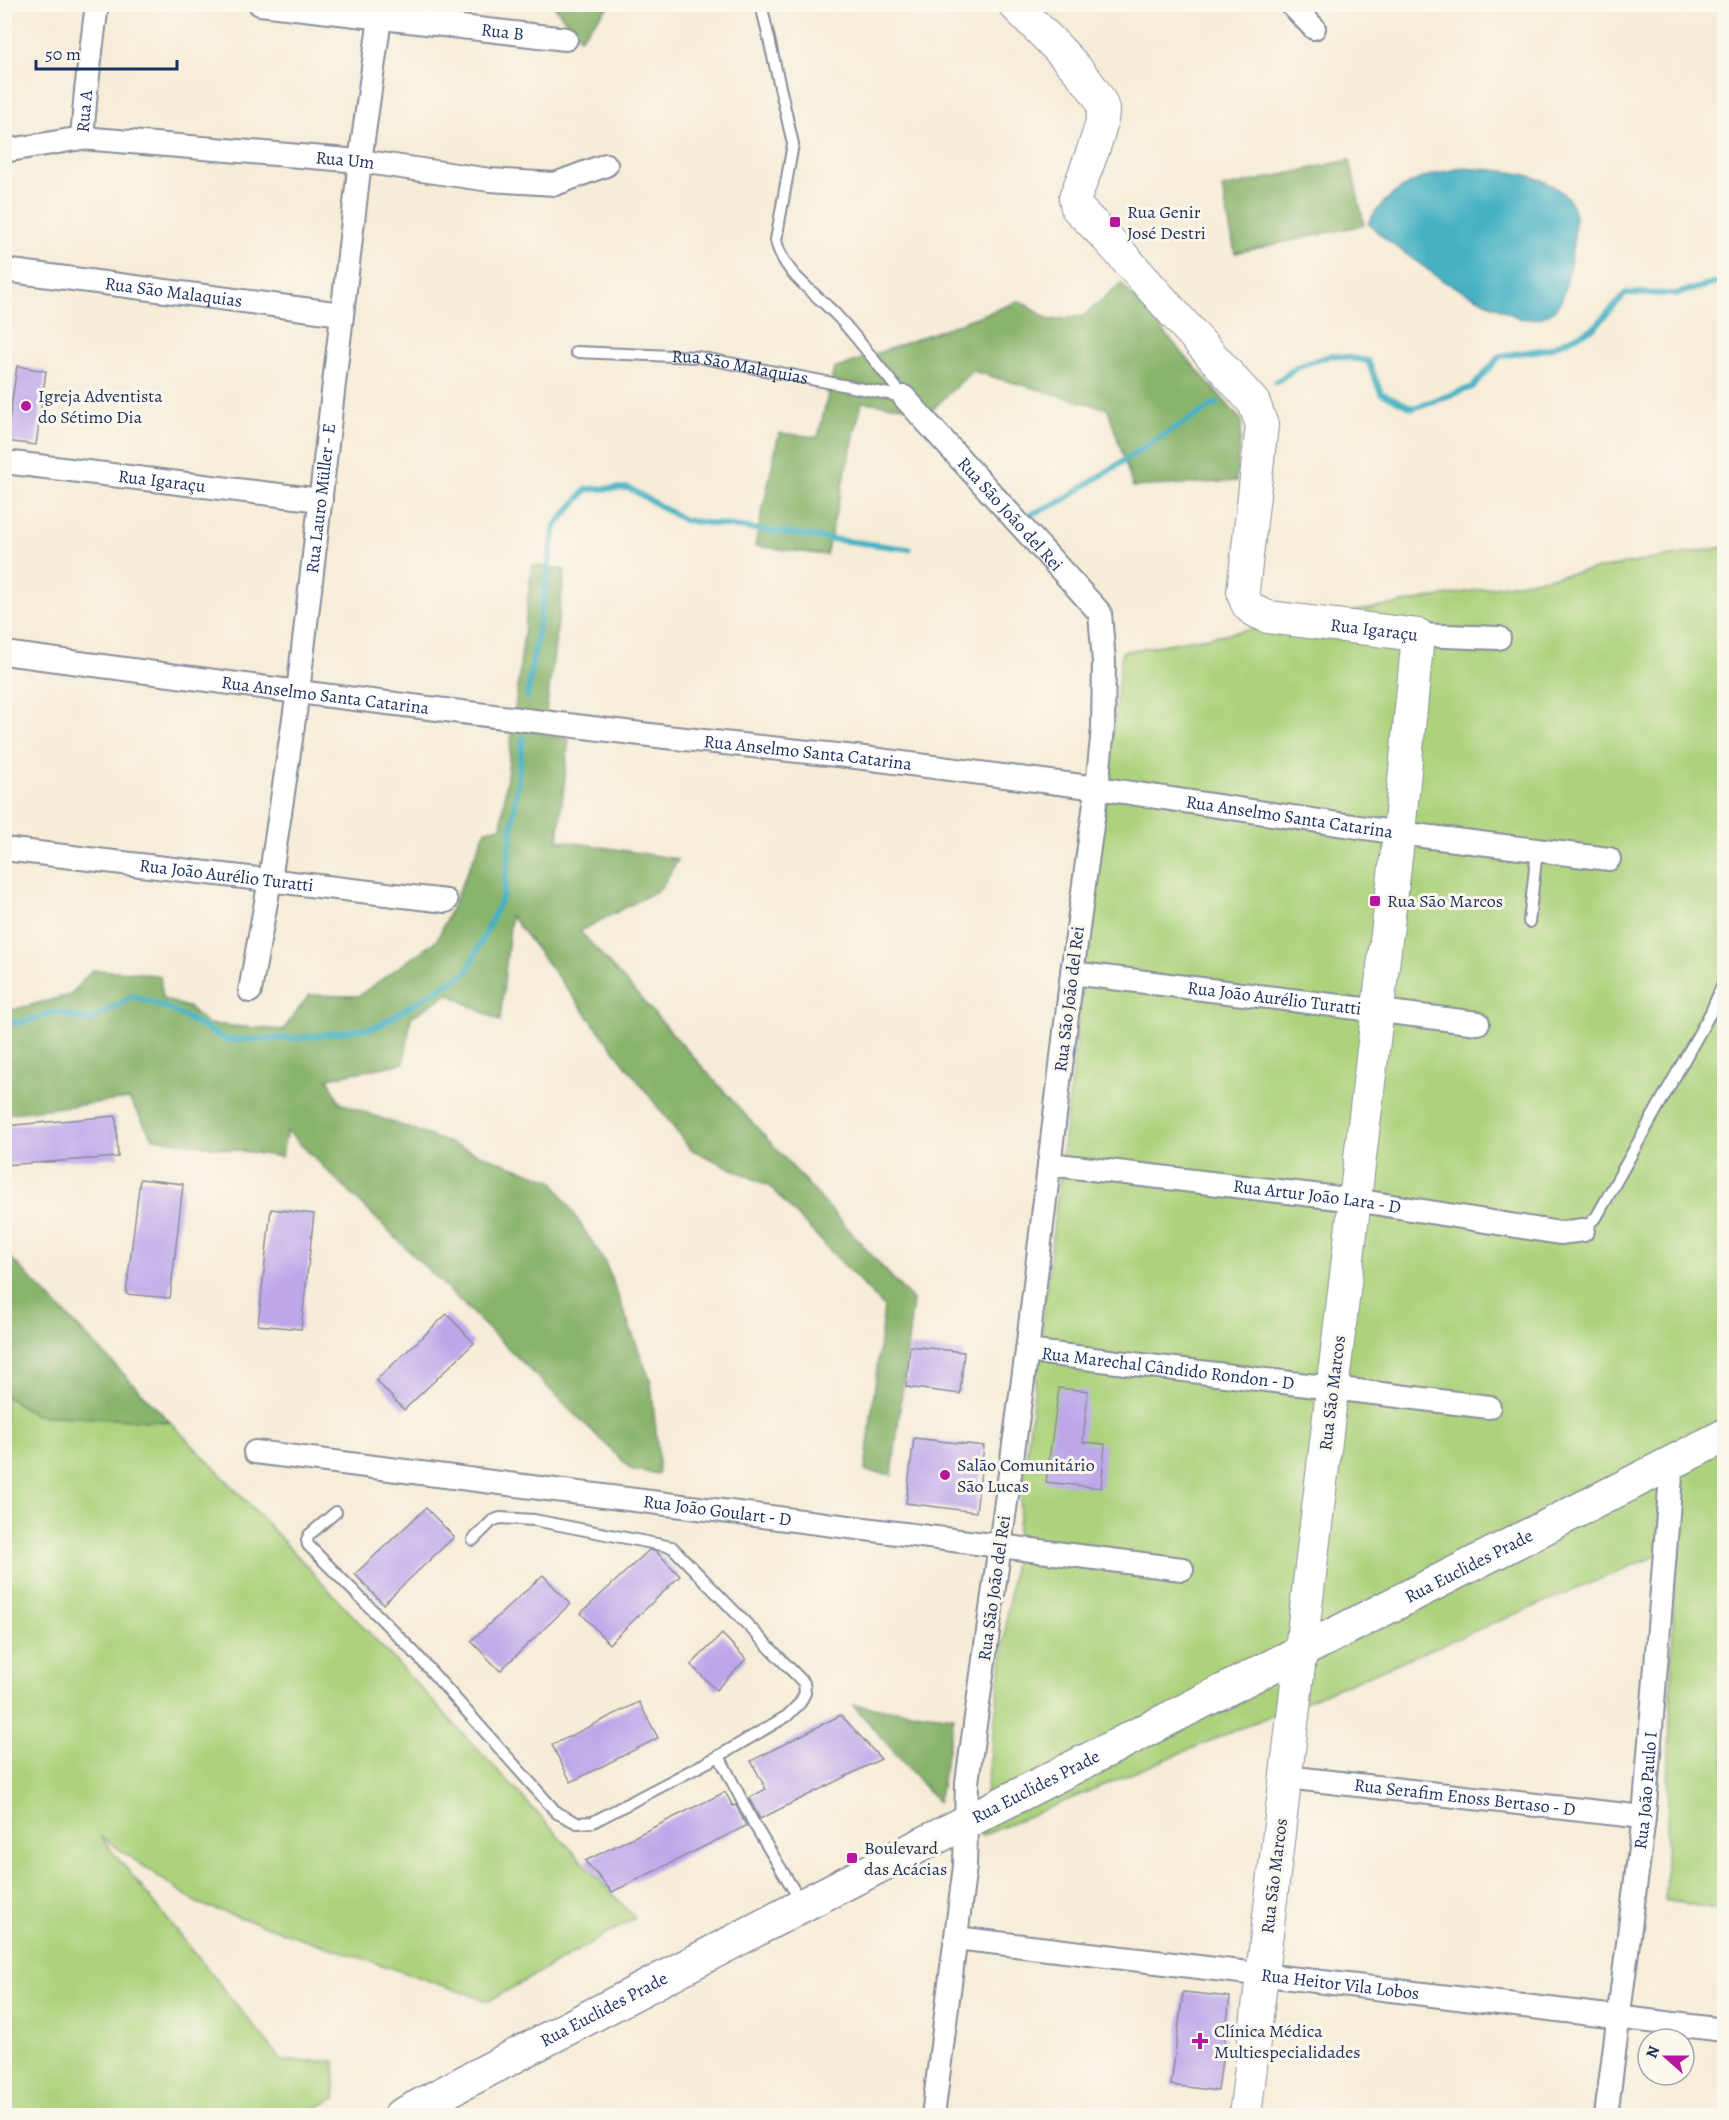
<svg xmlns="http://www.w3.org/2000/svg" width="1729" height="2120" font-family="Alegreya,serif">
<style>
.green{fill:#acd27c;stroke:#64806d;stroke-width:1.5}
.forest{fill:#89b46c;stroke:#527265;stroke-width:1.5}
.water{fill:#45b1c3;stroke:#307090;stroke-width:1.5}
.lines{fill:none;stroke-linecap:round;stroke-linejoin:round}
.stream{stroke:#45b1c3;stroke-width:6}
.building{fill:#bda7ea}
.lane-casing{stroke:#888e9a;stroke-width:14}
.street-casing{stroke:#888e9a;stroke-width:26}
.secondary-casing{stroke:#888e9a;stroke-width:34}
.primary-casing{stroke:#888e9a;stroke-width:36}
.lane{stroke:#fff;stroke-width:10}
.street{stroke:#fff;stroke-width:22}
.secondary{stroke:#fff;stroke-width:32}
.primary{stroke:#fff;stroke-width:33}
.poi-dot{fill:#b5179e;stroke:#fbf7ec;stroke-width:2}
.labels{text-anchor:middle;dominant-baseline:central;stroke-width:6;stroke-linejoin:round;paint-order:stroke}
.street-label{font-size:18px;fill:#1b2f5e;stroke:#fbf7ec}
.poi-label{font-size:18px;fill:#1b2f5e;stroke:#fbf7ec;text-anchor:start}
</style>
<rect width="100%" height="100%" fill="#fbf7ec"/>
<filter id="ink" filterUnits="userSpaceOnUse"><feTurbulence type="fractalNoise" baseFrequency=".0167" numOctaves="2"/><feDisplacementMap in="SourceGraphic" scale="12" xChannelSelector="R" yChannelSelector="G"/><feConvolveMatrix kernelMatrix="1 2 1 2 8 2 1 2 1" color-interpolation-filters="sRGB"/></filter>
<filter id="wash" filterUnits="userSpaceOnUse"><feTurbulence type="fractalNoise" baseFrequency=".008" numOctaves="4" result="noise"/><feDisplacementMap in="SourceGraphic" scale="24" xChannelSelector="R" yChannelSelector="G"/><feGaussianBlur stdDeviation="1.35" result="paint"/><feColorMatrix in="noise" values="0 0 0 0 0 0 0 0 0 0 0 0 0 0 0 0 0 1.4 0 .05"/><feComposite in="paint" operator="in"/></filter>
<g filter="url(#wash)">
<rect width="100%" height="100%" fill="#f6ecd7"/>
<g class="green">
<path d="M1724,547v1363l-59,-10 10,-352 -694,288 141,-1184z"/>
<path d="M5,1396l31,19 134,7 62,64 403,432 -146,83 -292,-98 -97,-67 182,225h53v37l-32,17 -298,1z"/>
</g>
<g class="forest">
<path d="M553,5h57l-30,33z"/>
<path d="M1350,160l14,65 -129,28 -13,-65z"/>
<path d="M1121,283l121,138 -6,60 -103,6 -25,-78 -136,-38 -40,39 -70,-8 -36,153 -71,-9 24,-113 39,4 16,-68 186,-68 30,19 33,-4z"/>
<path d="M532,565l33,5 -22,165 26,4 -11,101 120,19 -17,30 -81,42 333,370 -21,174 -27,-4 19,-164 -115,-121 -79,-37 -179,-233 -11,105 -52,-27 -37,23 -7,46 -76,15 12,25 213,78 52,81 46,121 7,70v21l-26,-4 -345,-339 -6,26 -128,-19 -24,-39 -124,15 -1,-102 66,-17 22,-25 41,2 27,4 3,23 27,9 18,16 75,6 26,-35 49,1 79,-56 49,-110 15,-3z"/>
<path d="M5,1252l165,170 -134,-7 -31,-19z"/>
<path d="M853,1705l101,12 -16,85z"/>
</g>
<path class="water" d="M1462,168c36,2 78,2 105,29 4,4 8,15 8,21 0,15 -7,75 -16,86 -10,14 -24,17 -40,14l-74,-36 -61,-44 -16,-15c21,-36 55,-49 94,-55z"/>
<g class="lines">
<g class="stream">
<path d="M1276,382l23,-16 33,-11 36,6 13,32 32,15 60,-21 27,-31 48,-7 46,-21 32,-35 49,1 49,-13"/>
<path d="M1027,516l35,-15 89,-58 66,-40"/>
<path d="M527,697l28,-171 32,-37 42,-1 55,32 225,29"/>
<path d="M4,1023l20,-1 31,-10 35,9 43,-25 37,13 57,31 74,-2 76,-11 90,-55 37,-79 19,-155"/>
</g>
</g>
<g id="blocks">
<g class="building">
<path d="M17,366l29,5 -10,74 -30,-4z"/>
<path d="M116,1116l2,41 -114,8v-39z"/>
<path d="M140,1179l43,5 -13,114 -44,-4z"/>
<path d="M271,1209l43,5 -13,115 -43,-4z"/>
<path d="M447,1314l27,29 -70,67 -28,-30z"/>
<path d="M910,1346l54,6 -4,42 -54,-7z"/>
<path d="M1059,1388l29,3 -5,51 22,2 -4,44 -55,-6z"/>
<path d="M914,1438l70,8 -8,66 -70,-9z"/>
<path d="M426,1508l28,29 -71,67 -28,-30z"/>
<path d="M649,1550l8,2 23,24 -71,68 -28,-31z"/>
<path d="M543,1575l27,29 -70,67 -29,-30z"/>
<path d="M722,1634l24,25 -30,31 -25,-25z"/>
<path d="M639,1702l19,36 -87,44 -19,-37z"/>
<path d="M841,1715l40,44 -121,60 -11,-21 17,-9 -15,-28z"/>
<path d="M725,1792l8,14 3,-1 10,21 -134,66 -27,-31z"/>
<path d="M1183,1992l47,5 -12,94 -47,-6z"/>
</g>
</g>
</g>
<g filter="url(#ink)">
<use href="#blocks" fill-opacity="0" stroke="#888e9a" stroke-width="1.5"/>
<g class="lines">
<g class="lane-casing">
<g id="lane">
<path d="M761,4l32,140 -17,96c7,35 41,53 63,78 23,25 43,53 65,79"/>
<path id="s1" d="M576,352l122,5 206,40"/>
<path d="M1529,922l8,-72"/>
<path d="M1583,1230l14,-14 114,-204 13,-31"/>
<path d="M336,1512l-27,23 -2,5 1,5 107,108 142,160 20,10 16,-1 126,-66 68,-40 13,-13 5,-10 -1,-10 -132,-136 -138,-27 -34,-2 -8,3 -19,19"/>
<path d="M719,1756l35,68 47,78"/>
</g>
</g>
<g class="street-casing">
<g id="street">
<path id="s2" d="M260,4l306,35"/>
<path d="M1291,4l23,24"/>
<path id="s3" d="M82,138l278,23 130,19 65,4 51,-19"/>
<path id="s4" d="M4,151l78,-13 4,-47 11,-87"/>
<path id="s5" d="M4,270l338,44"/>
<path id="s6" d="M904,397l196,216 4,49 -1,66 -6,60 -25,185 -45,378 -60,431 -2,84 -32,250"/>
<path id="s7" d="M4,462l317,38"/>
<path d="M1418,635l81,3"/>
<path id="s8" d="M4,653l294,39 368,45 190,20 241,31 302,45 210,26"/>
<path id="s9" d="M4,849l442,52"/>
<path id="s10" d="M1072,973l406,50"/>
<path id="s11" d="M250,991l20,-111 28,-188 62,-531 22,-157"/>
<path id="s12" d="M1049,1164l306,36 205,33 23,-3"/>
<path id="s13" d="M1027,1351l462,56"/>
<path id="s14" d="M255,1452l927,117"/>
<path id="s15" d="M1286,1777l358,40"/>
<path id="s16" d="M956,1938l768,92"/>
<path id="s17" d="M1606,2116l38,-299 28,-354"/>
</g>
</g>
<g class="secondary-casing">
<g id="secondary">
<path id="s18" d="M1014,4c18,19 88,84 89,106 1,17 -21,69 -28,88l2,10 29,29 148,166 8,22 -19,166c3,18 9,19 25,26l150,18 -19,198 -154,1283"/>
</g>
</g>
<g class="primary-casing">
<g id="primary">
<path id="s19" d="M400,2116l403,-211 921,-469"/>
</g>
</g>
<use href="#lane" class="lane"/>
<use href="#street" class="street"/>
<use href="#secondary" class="secondary"/>
<use href="#primary" class="primary"/>
</g>
</g>
<g class="poi-dot">
<rect x="1109" y="216" width="12" height="12" rx="3"/>
<circle cx="26" cy="406" r="6"/>
<rect x="1369" y="895" width="12" height="12" rx="3"/>
<circle cx="945" cy="1475" r="6"/>
<rect x="846" y="1852" width="12" height="12" rx="3"/>
<path d="M1197 2032h6v6h6v6h-6v6h-6v-6h-6v-6h6z"/>
</g>
<g class="labels">
<g class="street-label">
<text stroke="none"><textPath href="#s2" startOffset="244">Rua B</textPath></text>
<text stroke="none"><textPath href="#s4" startOffset="106">Rua A</textPath></text>
<text stroke="none"><textPath href="#s3" startOffset="264">Rua Um</textPath></text>
<text stroke="none"><textPath href="#s5" startOffset="171">Rua São Malaquias</textPath></text>
<text stroke="none"><textPath href="#s1" startOffset="165">Rua São Malaquias</textPath></text>
<text stroke="none"><textPath href="#s7" startOffset="159">Rua Igaraçu</textPath></text>
<text stroke="none"><textPath href="#s11" startOffset="498">Rua Lauro Müller - E</textPath></text>
<text stroke="none"><textPath href="#s6" startOffset="158">Rua São João del Rei</textPath></text>
<text stroke="none"><textPath href="#s18" startOffset="842">Rua Igaraçu</textPath></text>
<text stroke="none"><textPath href="#s8" startOffset="324">Rua Anselmo Santa Catarina</textPath></text>
<text stroke="none"><textPath href="#s8" startOffset="810">Rua Anselmo Santa Catarina</textPath></text>
<text stroke="none"><textPath href="#s8" startOffset="1296">Rua Anselmo Santa Catarina</textPath></text>
<text stroke="none"><textPath href="#s9" startOffset="224">Rua João Aurélio Turatti</textPath></text>
<text stroke="none"><textPath href="#s10" startOffset="204">Rua João Aurélio Turatti</textPath></text>
<text transform="translate(1069 999) rotate(-83)">Rua São João del Rei</text>
<text stroke="none"><textPath href="#s12" startOffset="270">Rua Artur João Lara - D</textPath></text>
<text stroke="none"><textPath href="#s13" startOffset="142">Rua Marechal Cândido Rondon - D</textPath></text>
<text transform="translate(1332 1393) rotate(-83)">Rua São Marcos</text>
<text stroke="none"><textPath href="#s14" startOffset="466">Rua João Goulart - D</textPath></text>
<text stroke="none"><textPath href="#s19" startOffset="1202">Rua Euclides Prade</textPath></text>
<text transform="translate(994 1588) rotate(-82)">Rua São João del Rei</text>
<text stroke="none"><textPath href="#s19" startOffset="716">Rua Euclides Prade</textPath></text>
<text stroke="none"><textPath href="#s17" startOffset="328">Rua João Paulo I</textPath></text>
<text stroke="none"><textPath href="#s15" startOffset="180">Rua Serafim Enoss Bertaso - D</textPath></text>
<text transform="translate(1274 1876) rotate(-83)">Rua São Marcos</text>
<text stroke="none"><textPath href="#s16" startOffset="387">Rua Heitor Vila Lobos</textPath></text>
<text stroke="none"><textPath href="#s19" startOffset="230">Rua Euclides Prade</textPath></text>
</g>
<g class="poi-label">
<text x="1127" y="212">Rua Genir<tspan x="1127" dy="21">José Destri</tspan></text>
<text x="38" y="396">Igreja Adventista<tspan x="38" dy="21">do Sétimo Dia</tspan></text>
<text x="1387" y="901">Rua São Marcos</text>
<text x="957" y="1465">Salão Comunitário<tspan x="957" dy="21">São Lucas</tspan></text>
<text x="864" y="1848">Boulevard<tspan x="864" dy="21">das Acácias</tspan></text>
<text x="1214" y="2031">Clínica Médica<tspan x="1214" dy="21">Multiespecialidades</tspan></text>
</g>
</g>
<rect width="1729" height="2120" fill="none" stroke="#fbf7ec" stroke-width="24"/>
<g transform="translate(1666 2057) rotate(291)"><circle r="28" fill="#fbf7ec" stroke="#a1a7b3" stroke-width="1.5"/>
<path d="M0-4.5L10 22L0 15L-10 22Z" fill="#b5179e"/>
<text y="-9" font-size="16" font-weight="bold" text-anchor="middle" fill="#1b2f5e">N</text>
</g>
<path d="M36 60v9h141v-9" fill="none" stroke="#1b2f5e" stroke-width="3"/>
<text x="45" y="60" font-size="18" fill="#1b2f5e" stroke="#fbf7ec" stroke-width="4.5" paint-order="stroke">50 m</text>
</svg>
